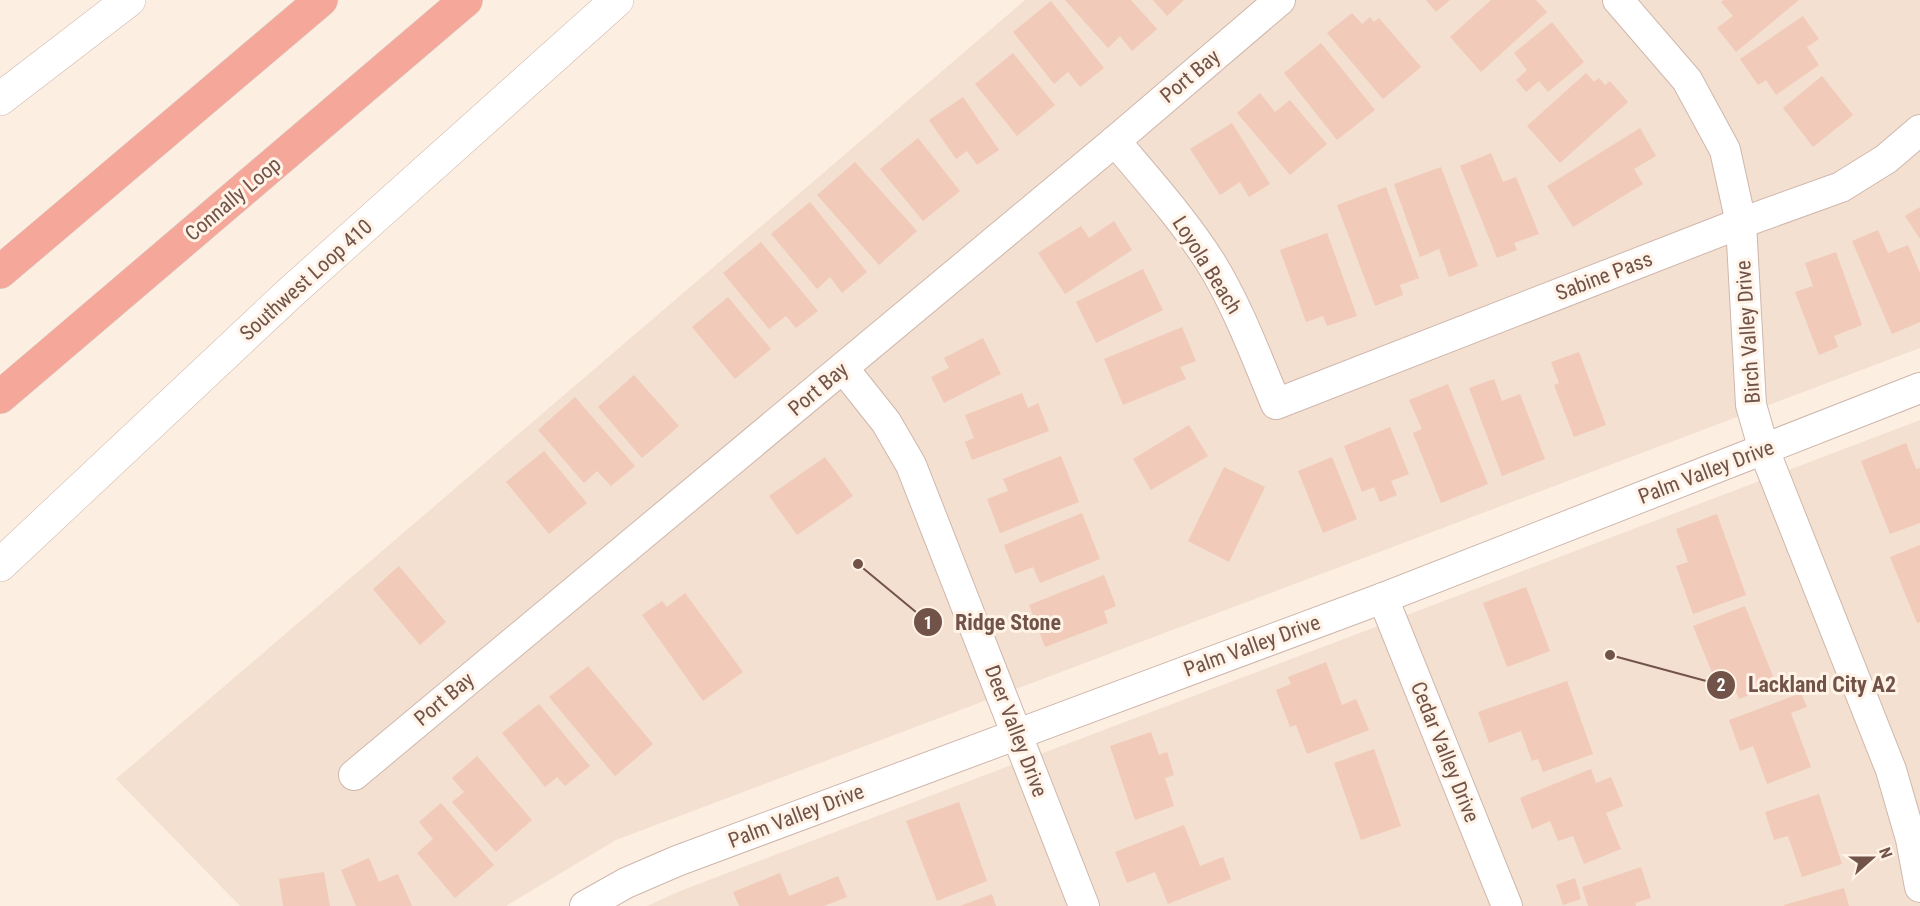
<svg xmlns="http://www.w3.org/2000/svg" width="1920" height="906" font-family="'Roboto Condensed',sans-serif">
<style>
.residential{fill:#f3e0d0}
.building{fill:#f1caba}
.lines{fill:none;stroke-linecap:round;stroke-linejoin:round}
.minor-casing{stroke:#cfb7ac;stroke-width:32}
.secondary-casing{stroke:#d1b6a9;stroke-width:34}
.motorway-casing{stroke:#d8cfcc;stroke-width:34}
.minor{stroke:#fff;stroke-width:30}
.secondary{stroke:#fff;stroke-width:33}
.motorway{stroke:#f5a799;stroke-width:33}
.labels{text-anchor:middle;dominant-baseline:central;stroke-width:6;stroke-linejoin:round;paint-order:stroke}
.street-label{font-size:21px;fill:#725349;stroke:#fff3e7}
.leader{fill:none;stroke:#725349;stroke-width:2}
.callout-dot{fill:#725349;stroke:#fff3e7;stroke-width:2}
.mark-label{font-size:18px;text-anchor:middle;font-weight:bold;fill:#fff}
.callout-label{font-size:22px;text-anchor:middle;font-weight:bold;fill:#725349;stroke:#fff3e7;stroke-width:6;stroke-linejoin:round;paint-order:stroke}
</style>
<rect width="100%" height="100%" fill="#fcefe2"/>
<g class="residential">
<path d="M1025,0h895v348l-1304,492 -110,66h-266l-124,-127z"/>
<path d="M1920,420v486h-1273l33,-15z"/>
</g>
<g class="building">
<path d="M1065,0h66l26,29 -25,22 -12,-15 -12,12z"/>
<path d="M1153,0h31l-17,16z"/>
<path d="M1426,0h24l-14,12z"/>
<path d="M1491,0h45l11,12 -66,60 -31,-35z"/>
<path d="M1724,0h75l-63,52 -19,-24 16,-12 -12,-14z"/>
<path d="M1051,1l53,67 -24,19 -12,-15 -14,12 -41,-52z"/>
<path d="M1352,13l10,11 8,-7 4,5 5,-4 42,49 -38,32 -56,-66z"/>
<path d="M1803,16l16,23 -12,8 12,18 -43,30 -10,-15 -8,5 -18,-26z"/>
<path d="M1552,22l32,40 -36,30 -9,-11 -13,11 -10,-12 11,-10 -13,-17z"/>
<path d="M1321,43l54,67 -38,30 -53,-67z"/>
<path d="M1013,53l42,52 -38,31 -42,-52z"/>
<path d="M1586,73l8,9 5,-4 6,7 5,-4 18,21 -68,61 -33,-37z"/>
<path d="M1822,76l31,39 -40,32 -30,-39z"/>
<path d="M1260,93l15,19 15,-12 37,44 -37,31 -53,-62z"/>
<path d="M963,97l36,53 -22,15 -10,-14 -11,8 -27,-39z"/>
<path d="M1232,123l38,61 -21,13 -9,-15 -20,13 -30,-46z"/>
<path d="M1640,128l16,28 -22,13 9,15 -70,43 -26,-41z"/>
<path d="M918,138l42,53 -37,30 -43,-52z"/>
<path d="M1491,153l12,29 13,-5 23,57 -25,9 3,7 -20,8 -37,-92z"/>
<path d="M855,162l62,69 -38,34 -62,-70z"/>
<path d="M1441,167l37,99 -29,11 -10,-28 -19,8 -26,-73z"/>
<path d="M1386,187l33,91 -19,7 3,10 -28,11 -38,-101z"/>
<path d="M810,202l57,70 -25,21 -12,-16 -13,12 -46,-55z"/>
<path d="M1920,207v32l-15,-23z"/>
<path d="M1114,221l18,29 -67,44 -27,-41 43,-27 8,12z"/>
<path d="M1878,230l10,23 20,-8 12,28v49l-28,12 -40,-93z"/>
<path d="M1327,233l30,83 -30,10 -4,-10 -17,6 -26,-72z"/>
<path d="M761,242l57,69 -22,17 -10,-12 -17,13 -46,-56z"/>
<path d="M1836,252l26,73 -28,11 4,11 -19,8 -24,-63 18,-6 -8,-23z"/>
<path d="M1143,269l20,41 -67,33 -20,-41z"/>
<path d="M728,297l43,52 -36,30 -43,-52z"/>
<path d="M1182,327l14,34 -16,6 6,12 -63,26 -19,-46z"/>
<path d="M983,338l18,36 -57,29 -13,-26 18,-9 -5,-10z"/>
<path d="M1579,352l27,73 -32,12 -20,-52 5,-2 -8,-21z"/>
<path d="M634,375l45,51 -37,32 -44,-51z"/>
<path d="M1494,379l8,22 18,-7 25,65 -43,17 -33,-88z"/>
<path d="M1448,384l40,100 -47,19 -28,-70 9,-4 -13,-29z"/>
<path d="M1022,393l6,15 10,-5 11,28 -77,29 -7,-18 9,-4 -9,-23z"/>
<path d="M575,397l60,69 -24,20 -14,-15 -13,12 -46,-53z"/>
<path d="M1189,425l19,31 -57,34 -18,-31z"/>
<path d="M1390,427l19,47 -18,7 6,14 -17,7 -6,-15 -12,5 -18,-46z"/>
<path d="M1906,443l10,26 4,-1v55l-30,11 -29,-73z"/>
<path d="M544,451l43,52 -38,31 -43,-52z"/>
<path d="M1061,456l18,46 -79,31 -13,-34 21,-8 -5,-12z"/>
<path d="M825,457l28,39 -56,39 -28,-39z"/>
<path d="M1332,457l25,62 -34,14 -25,-62z"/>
<path d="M1224,467l41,20 -36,75 -41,-21z"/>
<path d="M1082,513l18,46 -60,24 -7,-16 -18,7 -11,-29z"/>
<path d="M1717,514l29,81 -53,19 -17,-48 12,-4 -12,-33z"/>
<path d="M1920,545v77l-3,1 -27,-66z"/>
<path d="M399,566l47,56 -26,23 -47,-56z"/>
<path d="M1104,575l12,31 -12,5 4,12 -63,24 -16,-42z"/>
<path d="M1526,587l24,64 -43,16 -24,-64z"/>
<path d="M685,593l58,79 -40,29 -61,-86 20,-14 5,6z"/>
<path d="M1745,606l31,78 -37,15 -12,-29 -14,5 -20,-49z"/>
<path d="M1326,662l16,43 14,-6 13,31 -62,24 -11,-29 -6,2 -14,-37 15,-6 -3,-7z"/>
<path d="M588,666l65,78 -38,32 -66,-79z"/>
<path d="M1567,681l26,73 -50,18 -5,-13 -6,2 -11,-30 -32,12 -11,-31z"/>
<path d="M1801,693l6,14 -16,6 20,54 -44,17 -14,-38 -13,5 -11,-31z"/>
<path d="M539,704l51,62 -25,20 -8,-9 -12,10 -43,-54z"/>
<path d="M1151,732l8,23 8,-3 7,23 -9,3 9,28 -39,14 -25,-74z"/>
<path d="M1374,749l27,77 -40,14 -27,-77z"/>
<path d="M477,756l55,64 -36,32 -44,-50 12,-10 -12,-14z"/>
<path d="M1591,769l5,14 15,-6 12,29 -17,7 15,36 -37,15 -11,-28 -15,5 -8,-20 -18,8 -12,-31z"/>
<path d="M1819,794l23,70 -40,13 -14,-41 -14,4 -9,-28z"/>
<path d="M959,802l28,79 -50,20 -31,-80z"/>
<path d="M441,803l53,62 -39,33 -38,-45 16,-14 -14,-17z"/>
<path d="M1184,825l16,41 23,-9 8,22 -63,25 -13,-32 -28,11 -12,-31z"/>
<path d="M369,858l10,24 19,-8 14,32h-56l-15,-36z"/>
<path d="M1641,867l10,31 -16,5 1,3h-48l-6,-19z"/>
<path d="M324,872l6,34h-47l-4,-27z"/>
<path d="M780,873l9,23 49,-20 9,21 -23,9h-85l-6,-14z"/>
<path d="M1575,878l6,21 -18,6 -7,-20z"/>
<path d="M1844,888l5,18h-65v-1z"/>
<path d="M992,894l4,12h-36z"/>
</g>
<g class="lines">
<g class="minor-casing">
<g id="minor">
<path d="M1618,0l69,80 38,70 16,73 10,182 13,45 127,320 20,69 9,48"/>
<path d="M1115,141c33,39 68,78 96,122 27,44 45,93 65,141l465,-181 100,-36 45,-28 34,-29"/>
<path d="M843,368l43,54 25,43 173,441"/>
<path d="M1383,598l124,308"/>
<path d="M354,775l761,-634 165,-141"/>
<path d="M585,906l41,-23 51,-22 706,-263 537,-210"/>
</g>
</g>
<g class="secondary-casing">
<g id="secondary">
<path d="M0,99l129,-99"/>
<path d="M0,565l291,-273 326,-292"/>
</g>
</g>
<g class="motorway-casing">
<g id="motorway">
<path d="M0,272l321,-272"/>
<path d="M0,397l466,-397"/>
</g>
</g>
<use href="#minor" class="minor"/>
<use href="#secondary" class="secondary"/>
<use href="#motorway" class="motorway"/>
</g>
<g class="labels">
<g class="street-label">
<text transform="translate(1190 76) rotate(-40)">Port Bay</text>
<text transform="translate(233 199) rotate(-40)">Connally Loop</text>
<text transform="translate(1207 265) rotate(58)">Loyola Beach</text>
<text transform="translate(1604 276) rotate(-21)">Sabine Pass</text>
<text transform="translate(306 280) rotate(-42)">Southwest Loop 410</text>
<text transform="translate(1748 332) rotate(-94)">Birch Valley Drive</text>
<text transform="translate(818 389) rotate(-40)">Port Bay</text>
<text transform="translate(1706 472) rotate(-21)">Palm Valley Drive</text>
<text transform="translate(1252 646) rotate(-20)">Palm Valley Drive</text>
<text transform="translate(444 699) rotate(-40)">Port Bay</text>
<text transform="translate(1016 731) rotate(69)">Deer Valley Drive</text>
<text transform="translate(1445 752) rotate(68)">Cedar Valley Drive</text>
<text transform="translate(796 816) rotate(-21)">Palm Valley Drive</text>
</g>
</g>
<path class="leader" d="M858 564L928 622M1610 655L1721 685"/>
<g class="callout-dot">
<circle cx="858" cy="564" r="6"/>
<circle cx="1610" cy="655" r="6"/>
<circle cx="928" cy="622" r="15"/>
<circle cx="1721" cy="685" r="15"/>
</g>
<g class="mark-label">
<text x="928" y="629">1</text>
<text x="1721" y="691">2</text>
</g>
<g class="callout-label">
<text x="1008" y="630">Ridge Stone</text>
<text x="1822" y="692">Lackland City A2</text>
</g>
<g transform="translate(1872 858) rotate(69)" stroke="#fff3e7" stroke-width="4.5" paint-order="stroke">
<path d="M0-4.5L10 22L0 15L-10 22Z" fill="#725349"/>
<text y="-9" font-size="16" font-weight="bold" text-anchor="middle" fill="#725349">N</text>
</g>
</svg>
